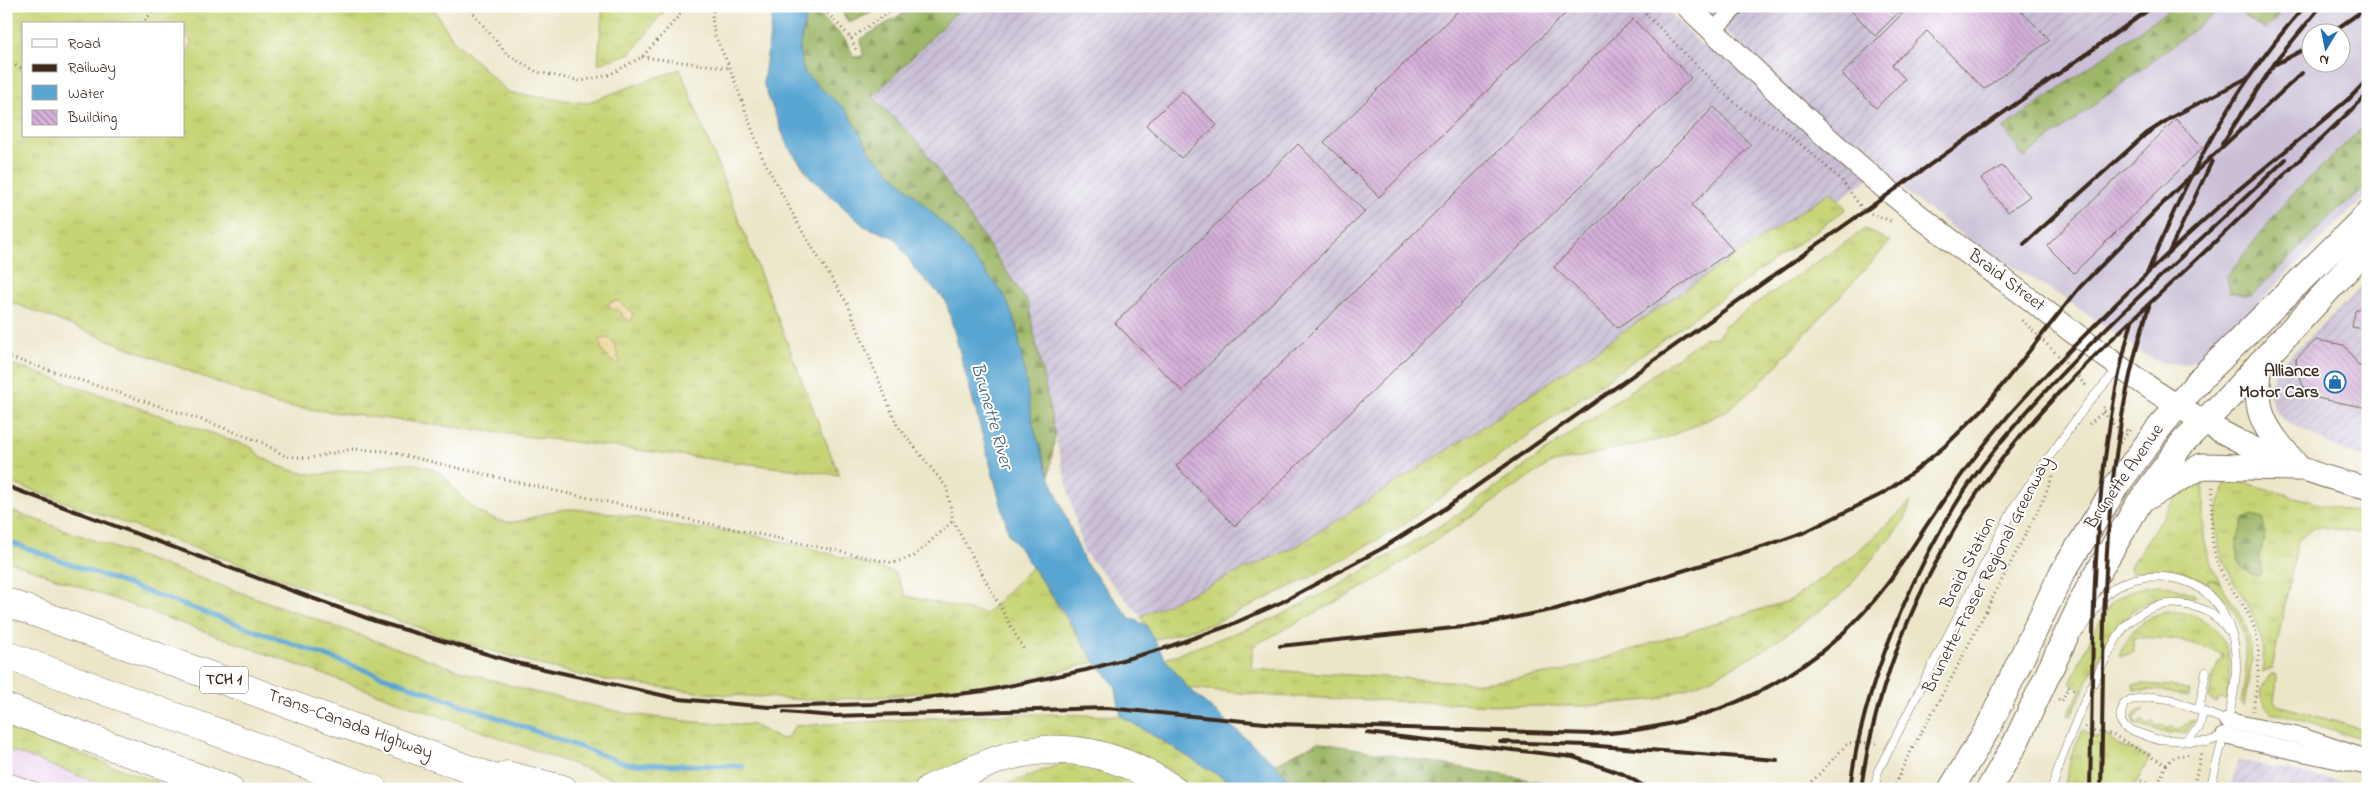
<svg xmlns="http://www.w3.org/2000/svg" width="2374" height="795" font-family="'Indie Flower',sans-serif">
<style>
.built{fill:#ead1ec}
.industrial{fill:url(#industrial-furrows)}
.railway{fill:#cabfd6;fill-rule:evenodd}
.grass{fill:url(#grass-tufts);stroke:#817f4a;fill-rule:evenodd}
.forest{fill:url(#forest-firs);stroke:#6c7042}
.sand{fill:url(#sand-dots);stroke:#94825e}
.garden{fill:#c7d476;stroke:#817f4a}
.water{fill:#58a5d1;stroke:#4a6878}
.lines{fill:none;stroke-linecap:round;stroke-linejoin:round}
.stream{stroke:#58a5d1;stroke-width:5}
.building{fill:url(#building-back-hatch)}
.lane-casing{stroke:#796c5a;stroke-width:9}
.street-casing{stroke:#796c5a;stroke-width:18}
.secondary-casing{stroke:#796c5a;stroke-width:24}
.primary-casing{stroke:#796c5a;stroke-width:27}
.highway-casing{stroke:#796c5a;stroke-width:29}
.path{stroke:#796c5a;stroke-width:3;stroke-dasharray:1 4;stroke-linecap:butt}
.lane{stroke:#fff;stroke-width:8}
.street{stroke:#fff;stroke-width:16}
.secondary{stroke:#fff;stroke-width:22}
.primary{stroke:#fff;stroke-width:25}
.highway{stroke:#fff;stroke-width:28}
.rail{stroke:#3b2a1e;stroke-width:4}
.labels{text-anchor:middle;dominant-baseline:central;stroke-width:4;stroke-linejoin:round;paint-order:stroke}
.shield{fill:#fff;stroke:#766a62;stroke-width:1}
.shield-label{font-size:16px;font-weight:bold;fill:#3b2a1e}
.street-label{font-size:18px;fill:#3b2a1e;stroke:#fff}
.poi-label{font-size:18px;font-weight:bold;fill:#3b2a1e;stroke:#fff;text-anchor:end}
.water-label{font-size:19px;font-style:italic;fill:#48616f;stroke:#fff}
</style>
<defs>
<pattern id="industrial-furrows" width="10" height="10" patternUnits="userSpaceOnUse" patternTransform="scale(1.25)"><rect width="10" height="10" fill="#cabfd6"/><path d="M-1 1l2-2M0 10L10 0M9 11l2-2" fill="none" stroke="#aea4b7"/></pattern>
<pattern id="grass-tufts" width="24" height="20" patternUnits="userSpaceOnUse" patternTransform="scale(1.25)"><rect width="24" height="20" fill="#c7d476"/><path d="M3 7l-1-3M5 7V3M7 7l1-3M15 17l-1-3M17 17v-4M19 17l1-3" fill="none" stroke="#acb666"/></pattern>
<pattern id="forest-firs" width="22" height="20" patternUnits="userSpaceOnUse" patternTransform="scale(1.25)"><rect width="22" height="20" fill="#9db667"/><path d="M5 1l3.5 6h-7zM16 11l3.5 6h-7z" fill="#819454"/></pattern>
<pattern id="sand-dots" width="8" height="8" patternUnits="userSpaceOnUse" patternTransform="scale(1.25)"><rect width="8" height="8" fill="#eeda9e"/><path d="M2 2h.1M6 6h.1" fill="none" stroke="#cdbb88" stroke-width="1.8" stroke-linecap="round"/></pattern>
<pattern id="building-back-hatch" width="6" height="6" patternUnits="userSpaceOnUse" patternTransform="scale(1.25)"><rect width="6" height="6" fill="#d4afd9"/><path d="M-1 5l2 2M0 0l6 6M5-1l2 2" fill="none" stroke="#ad8faf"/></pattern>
</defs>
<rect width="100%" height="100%" fill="#fff"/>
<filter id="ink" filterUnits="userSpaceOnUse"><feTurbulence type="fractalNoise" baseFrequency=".02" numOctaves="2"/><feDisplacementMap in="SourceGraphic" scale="10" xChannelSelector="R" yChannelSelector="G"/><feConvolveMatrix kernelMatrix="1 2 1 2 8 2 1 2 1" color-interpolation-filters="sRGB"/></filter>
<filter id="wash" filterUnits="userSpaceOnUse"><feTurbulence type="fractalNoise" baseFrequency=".0096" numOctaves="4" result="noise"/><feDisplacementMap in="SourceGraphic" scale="20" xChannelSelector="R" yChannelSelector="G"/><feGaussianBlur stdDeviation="1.12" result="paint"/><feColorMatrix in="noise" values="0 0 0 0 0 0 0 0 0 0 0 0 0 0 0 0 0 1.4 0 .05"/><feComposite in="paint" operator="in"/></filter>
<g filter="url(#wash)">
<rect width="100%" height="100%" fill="#ece6c9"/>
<path class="built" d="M6,749l110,40h-110z"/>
<g class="industrial">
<path d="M963,6h700l39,40 45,5 -46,-45h428l-134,95 -115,69 -90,65 -495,312 -154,69 -58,-65 -28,-116 -27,-132 -155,-206z"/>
<path d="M2368,281v176l-21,-4 -64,-33 -9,-11 -6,-19 9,-22z"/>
<path d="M2238,760l130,27v2h-138z"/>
</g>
<path class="railway" d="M2129,6h239v189l-22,19 -134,136 -7,6 -20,8 -24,-1 -18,-9 -79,-56 -93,-57 -58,-43 -33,-28 115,-69zM2312,32h30v30h-30z"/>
<g class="grass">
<path d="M6,6h426l21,34 56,53 77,10 94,-34 159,406 -563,-70 -270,-105zM24,24h160v112h-160z"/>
<path d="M603,6h68l-11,10 -29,37 -33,11z"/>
<path d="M1831,191l15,18 -449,320 -88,49 -97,46 -58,16 -13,-24 154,-69 177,-113z"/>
<path d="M1865,229l25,13 -131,142 -34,28 -59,26 -117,26 -172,116 -124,66 -2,23 232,14 77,-11 231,-72 64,-46 56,-52 -7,19 -61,73 -79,56 -50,27 -56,22 -72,7h-62l-250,-10 -86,-8 -23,-29 110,-41 68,-35 105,-62 256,-183 14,-1 6,-11z"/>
<path d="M6,362l245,85c15,18 52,30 75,27 16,-2 27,-6 43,-2 21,-12 50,-12 72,2 5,3 9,9 12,14 15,17 29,30 53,34 16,3 44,-14 66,-13 39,2 77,12 116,18 15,3 30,2 45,5 55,8 109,25 162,41l11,23 80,18 46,-47 63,95 -84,21 -144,15 -61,2 -101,-7 -107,-14 -47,-11 -106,-31 -439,-156z"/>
<path d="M2228,478l92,26 48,11v20l-51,-9 -19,14 -26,129 -9,3c7,-84 -77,-101 -35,-194z"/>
<path d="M2202,479c4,19 1,36 2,55 1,18 9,34 16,49l-7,-4 -5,1v3l-24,-11 -15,-3 -38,3 -1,-6 46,-69z"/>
<path d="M6,509l455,162 69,20 99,23 65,8 59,3 27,14 7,-1 8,-12 187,-11 64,-1 75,2 120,73h-48l-24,-19 -27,-15 -16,-7 -39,-9 -123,23 -59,27h-263l-636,-229z"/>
<path d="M2160,585l11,1 24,9v3c-8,3 -29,-3 -45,3 -38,14 -61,80 -79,115l-3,-1 13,-26 -11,-5c9,-19 31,-74 46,-85 11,-9 31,-13 44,-14z"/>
<path d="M2168,612c32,-2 60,20 62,52 1,12 -2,24 -4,36l-7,-2 -3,5 -7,-5 4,-23 10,-20c-28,-14 -59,-19 -90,-17l1,14 -12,4 -3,-1c11,-21 23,-40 49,-43z"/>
<path d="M2271,674h4l2,6 -3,21 4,4 90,26v9l-97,-28c-14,-11 -11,-26 0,-38z"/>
<path d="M2145,684l25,2 20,5 -2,6 -29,-7h-25l-1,-5z"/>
<path d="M2143,709l1,2 -11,7 4,6 6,-4 4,6 6,-5 4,6 5,-3 5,5 6,-4 3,6 17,-11 2,1 -9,11 -17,2 -35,-11 -2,-8z"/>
<path d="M6,727l162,59 6,3h-58l-110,-40z"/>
<path d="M2082,730l14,8 12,-2 12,10 30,11 -17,32h-69l8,-35z"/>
<path d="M1066,762l35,4 51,23h-158z"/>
</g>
<g class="forest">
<path d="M838,6h48l-37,17z"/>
<path d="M915,6h48l-90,91 46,46 109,160 27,132 -6,41 -16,-51 -83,-195 -79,-77 -25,-43 -26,-22 -16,-16 -5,-21 7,-36 8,-6 31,30 9,18 9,-1 -2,-17z"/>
<path d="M2174,6h51l-201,152 -20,-30z"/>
<path d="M2229,6h44l6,10 -14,13z"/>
<path d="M2368,122v64l-30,23 -86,87 -22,-3 -3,-17 59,-75z"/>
<path d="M2252,516l11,3 2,16 -5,21 2,17 -5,3c-28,-8 -21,-36 -13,-57z"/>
<path d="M1318,742l246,44 7,3h-273l-23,-25z"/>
</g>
<g class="sand">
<path d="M184,34l7,6v7l-7,7z"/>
<path d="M612,301h6l15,12 -2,8 -5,-1 -7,-9 -9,-3 -2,-4z"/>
<path d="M608,338l6,5 6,19 -2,2c-11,-4 -19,-14 -18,-25z"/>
</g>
<path class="garden" d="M2209,578l11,5 23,36 6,17 3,24 -8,46 -3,-3c7,-36 11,-70 -14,-101 -6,-7 -13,-12 -19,-19z"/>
<path class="water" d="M774,6h31l1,9 -7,36 5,21 16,16 26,22 25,43 79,77 54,64 13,33 16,98 16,51 35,85 46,57 16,7 19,34 23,29 87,76 23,25h-57l-120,-73 -6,-31 -20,-23 -32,-51 -54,-77 -63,-233 -31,-32 -20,-31 -31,-12 -53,-48 -24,-33 -24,-62z"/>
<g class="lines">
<path class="stream" d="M6,541l621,223 116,2"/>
</g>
<g id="blocks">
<g class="building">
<path d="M1463,6h110l-194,191 -55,-55z"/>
<path d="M1847,6h58l-30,30z"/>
<path d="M1910,6h106l34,34 -66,49 -57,-58 -35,34 13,14 -29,29 -34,-34z"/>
<path d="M1633,19l58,59 -456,448 -59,-60z"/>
<path d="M1182,91l35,34 -36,33 -35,-33z"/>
<path d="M1714,107l37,38 -59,60 41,45 -115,78 -64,-61z"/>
<path d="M2176,119l27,28 -129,126 -27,-27z"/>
<path d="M1298,144l67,68 -183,179 -67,-68z"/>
<path d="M2002,166l28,30 -22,16 -27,-33z"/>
<path d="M2368,302v28l-16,-3 3,-16z"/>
<path d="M2316,340l28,5 15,21 9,2v40l-62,-12 -11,-36z"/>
</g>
</g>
</g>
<g filter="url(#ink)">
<use href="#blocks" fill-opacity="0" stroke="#796c5a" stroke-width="1"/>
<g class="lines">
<g class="lane-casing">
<g id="lane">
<path d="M2074,637c18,-14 23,-41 44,-51 17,-10 36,-11 55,-8 44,7 64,50 63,91 0,18 -5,35 -8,53"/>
<path d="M2199,710l7,-38"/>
<path d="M2224,736l-17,6 -52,-3 -29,-11 -5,-6v-9l3,-9 6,-4 23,-3 16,2 59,22"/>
<path d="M2187,739l12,-11 4,-16"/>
<path d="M6,776l37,13"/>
<path d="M1875,789l3,-18 137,-266 72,-101 31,-35"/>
<path d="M2052,789c13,-46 32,-89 54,-131 7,-13 15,-31 28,-40 13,-10 30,-16 46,-14 24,3 33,8 48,26"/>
<path d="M2210,789l14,-54"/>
<path d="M2293,789l2,-3 24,3"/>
</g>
</g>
<g class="street-casing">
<g id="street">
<path d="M1713,31l24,-25"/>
<path d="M2228,721l76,16 57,19"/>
<path d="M2224,736l144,31"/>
</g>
</g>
<g class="secondary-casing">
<path id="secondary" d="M1687,6c66,63 133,128 203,186 45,38 94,73 141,108 104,80 205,159 337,188"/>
</g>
<g class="primary-casing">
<g id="primary">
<path d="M2260,363c-8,54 6,65 38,105"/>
<path d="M2149,496l53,-30 96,2"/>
<path d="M1951,789l37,-61 73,-153 56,-90 42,-57 43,-51 166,-163"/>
<path d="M1989,789l26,-45 73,-155 51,-86 44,-61 46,-45 139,-150"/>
</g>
</g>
<g class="highway-casing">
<g id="highway">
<path d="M6,602l518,187"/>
<path d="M6,655l367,134"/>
<path d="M6,708l223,81"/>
<path d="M507,775l56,14"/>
<path d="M929,789c24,-10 47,-22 71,-30 63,-21 119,-5 173,30"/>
</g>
</g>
<g class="path">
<path d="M467,6l40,48 30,18 44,9 28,-6 33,-18 46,-51"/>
<path d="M714,6l-2,9 2,19 16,34 33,91 38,70 47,76 49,120 50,63 6,33 71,129"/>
<path d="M821,6l30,32 6,14"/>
<path d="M1638,6l88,89 22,18 37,18 34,29 23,21 22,30 30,11"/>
<path d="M142,24l16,-18"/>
<path d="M851,38l47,-32"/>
<path d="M642,57l88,11"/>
<path d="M6,62l18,7"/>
<path d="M2022,320l46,45 17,20 -1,3"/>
<path d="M6,356l205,67 52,20 22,13 25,2 42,-9 34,2 161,38 346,74 21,-7 39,-35"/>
<path d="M2103,412c8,9 13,20 26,18"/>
<path d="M2089,424l17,-14 -6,-5"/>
<path d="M2120,443l11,-15"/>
<path d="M2213,487c-2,30 -5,58 9,87 10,18 25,32 32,53 9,27 3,56 -1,84"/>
<path d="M2058,699l4,2 6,-14 9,5"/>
<path d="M2085,727l6,4 22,4 53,30 -10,24"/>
<path d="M2166,765l9,-9 17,-2"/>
<path d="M1805,789l43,-46h32"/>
<path d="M1893,789l14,-31 45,-81 91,-177 10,-25"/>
<path d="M2135,789l6,-8 16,6"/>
<path d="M2193,789l8,-36"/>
</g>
<use href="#lane" class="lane"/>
<use href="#street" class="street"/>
<use href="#secondary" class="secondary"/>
<use href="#primary" class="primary"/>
<use href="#highway" class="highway"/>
<g class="rail">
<path d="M2332,32l36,-25"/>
<path d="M2276,64l36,-19"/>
<path d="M2348,100l20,-21"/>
<path d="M2222,144l54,-83 45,-55"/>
<path d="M2024,244l122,-110 26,-17 77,-40"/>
<path d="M2169,252l43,-91"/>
<path d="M2147,274c39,-97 88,-190 158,-268"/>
<path d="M6,486l369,135 142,42 162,36 90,8 103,-3 112,-13 102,-21 76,-21 66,-23 54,-24 99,-53 59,-37 714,-506"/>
<path d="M1280,646l193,-20 83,-17 209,-63 40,-14 79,-39 33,-24 28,-23 39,-38 96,-121 98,-99 124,-115"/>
<path d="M784,712l50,4 273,-8 178,17"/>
<path d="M1278,724l314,10c117,-5 224,-55 296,-151 21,-29 39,-60 60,-89 26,-38 55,-74 87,-108 58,-60 118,-120 180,-176 45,-40 93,-76 138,-115"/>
<path d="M1367,733l206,24 50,17 26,15"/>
<path d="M1500,742l86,3 191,15"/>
<path d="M1850,789c13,-109 76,-256 146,-341 86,-106 192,-195 290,-289"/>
<path d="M1861,789c17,-125 79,-258 160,-354 53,-63 115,-119 175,-175 58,-55 114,-111 172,-166"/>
<path d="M2090,789c4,-156 -1,-316 42,-468"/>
<path d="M2101,789c4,-162 -3,-328 48,-483"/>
</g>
</g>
</g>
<defs>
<g id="shop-ring" transform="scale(1.125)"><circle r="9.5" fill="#fff" stroke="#1f6fb2" stroke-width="1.5"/><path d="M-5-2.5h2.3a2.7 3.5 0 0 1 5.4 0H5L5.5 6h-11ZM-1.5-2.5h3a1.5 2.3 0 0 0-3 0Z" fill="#1f6fb2"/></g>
</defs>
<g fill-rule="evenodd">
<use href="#shop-ring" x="2335" y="382"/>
</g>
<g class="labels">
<rect class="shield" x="200" y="666.5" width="48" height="27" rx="4"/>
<g class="shield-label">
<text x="224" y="680">TCH 1</text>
</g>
<g class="street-label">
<text transform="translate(2006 281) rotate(37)">Braid Street</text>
<text transform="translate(2125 477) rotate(-55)">Brunette Avenue</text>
<text transform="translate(1969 563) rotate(-63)">Braid Station</text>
<text transform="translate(1988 575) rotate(-63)">Brunette-Fraser Regional Greenway</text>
<text transform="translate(350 725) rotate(20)">Trans-Canada Highway</text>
</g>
<g class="poi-label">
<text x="2319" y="372">Alliance<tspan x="2319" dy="21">Motor Cars</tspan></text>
</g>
<g class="water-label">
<text transform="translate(991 416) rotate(74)">Brunette River</text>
</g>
</g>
<rect width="2374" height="795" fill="none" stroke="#fff" stroke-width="25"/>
<rect x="22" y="22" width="162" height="115" fill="#ffffff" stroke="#b1aaa5"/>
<rect x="32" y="39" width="25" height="8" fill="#ffffff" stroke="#b1aaa5"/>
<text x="68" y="48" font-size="15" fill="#3b2a1e">Road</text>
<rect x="32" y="64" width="25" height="8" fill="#3b2a1e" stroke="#b1aaa5"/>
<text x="68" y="72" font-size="15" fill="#3b2a1e">Railway</text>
<rect x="32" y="85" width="25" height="15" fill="#58a5d1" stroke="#b1aaa5"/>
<text x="68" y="98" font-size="15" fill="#3b2a1e">Water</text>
<rect x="32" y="110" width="25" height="15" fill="url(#building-back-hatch)" stroke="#b1aaa5"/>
<text x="68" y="122" font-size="15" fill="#3b2a1e">Building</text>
<g transform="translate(2326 48) rotate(190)"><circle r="24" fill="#ffffff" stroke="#b1aaa5"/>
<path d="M0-4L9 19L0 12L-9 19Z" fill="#1f6fb2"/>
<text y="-8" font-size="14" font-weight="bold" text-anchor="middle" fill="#3b2a1e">N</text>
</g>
</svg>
